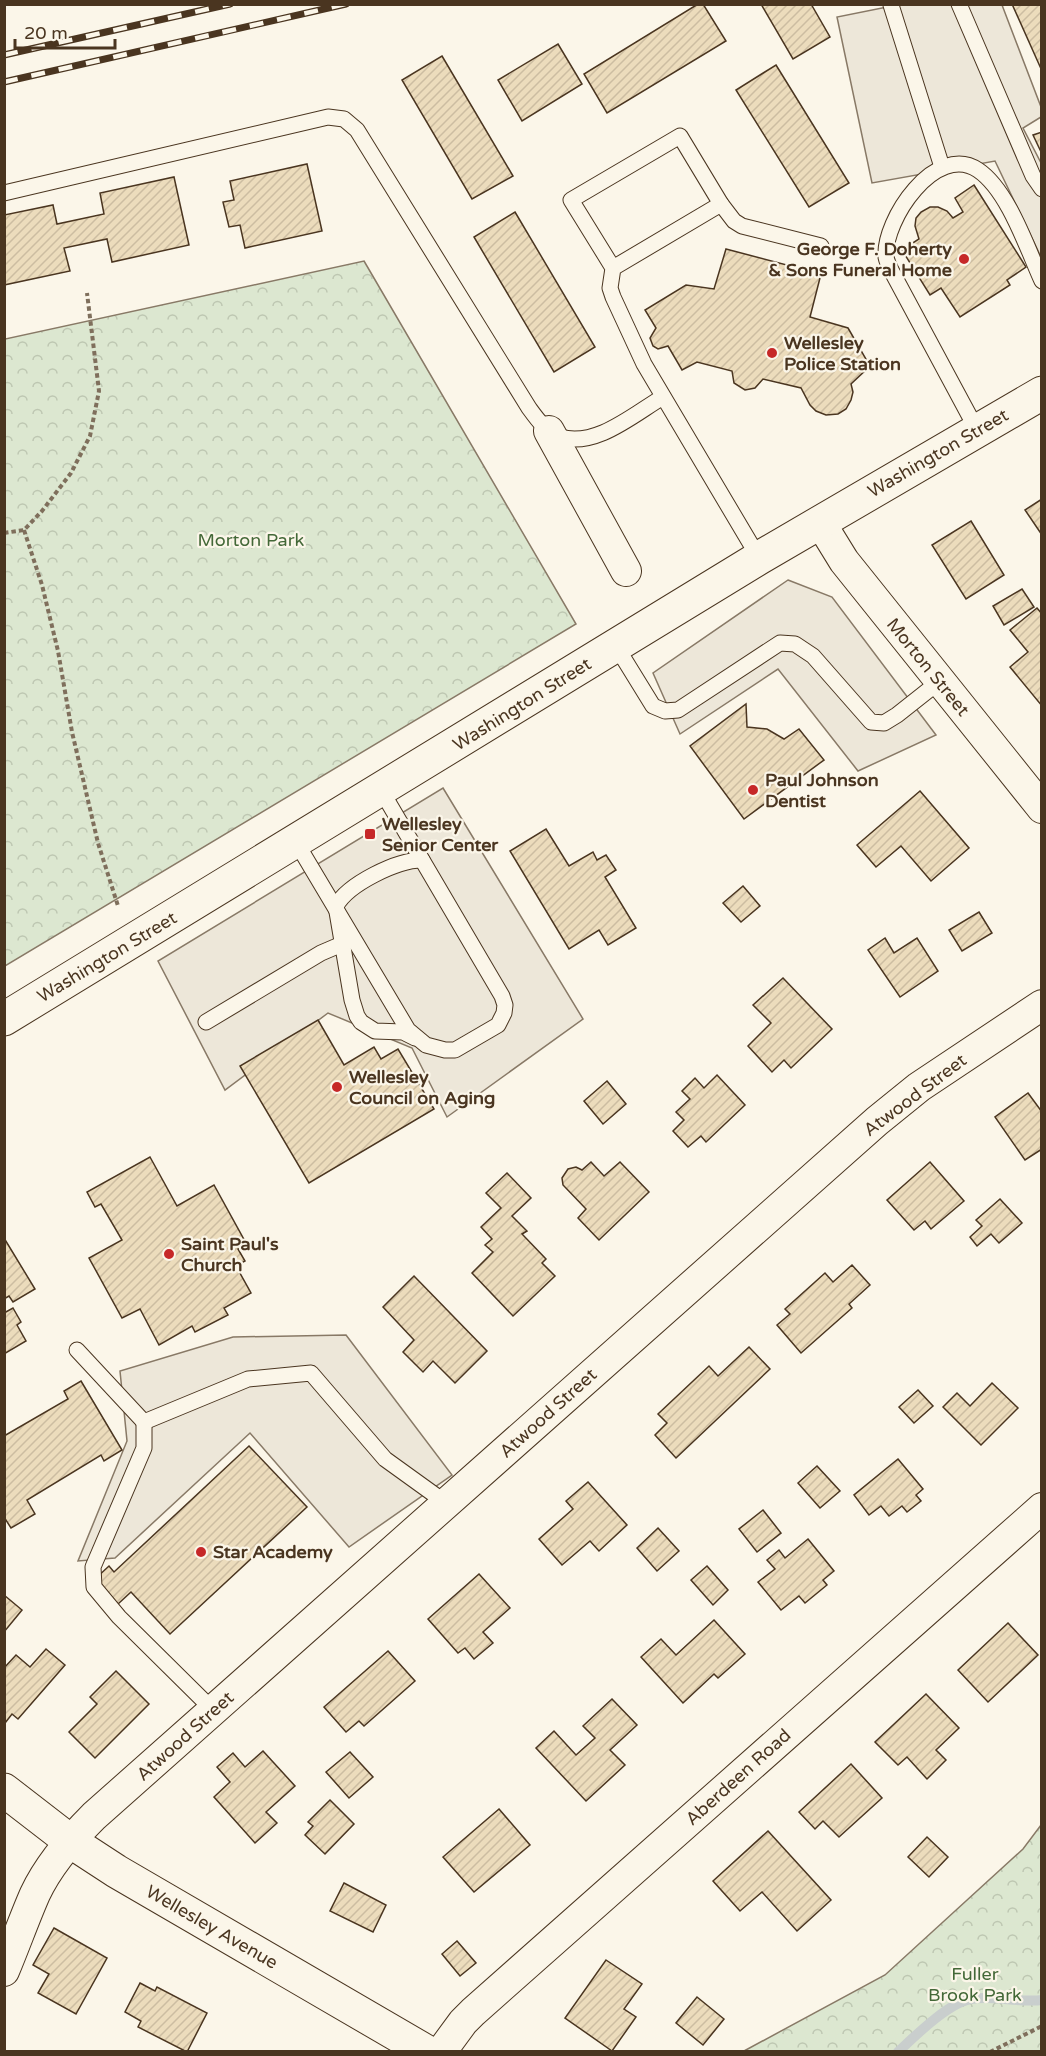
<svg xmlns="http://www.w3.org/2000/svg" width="1046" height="2056" font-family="'Varela Round',sans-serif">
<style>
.park{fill:url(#park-crowns);stroke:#887966;stroke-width:1.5}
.parking{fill:#ede7d9;stroke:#887966;stroke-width:1.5}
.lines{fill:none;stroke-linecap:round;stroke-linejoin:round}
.stream{stroke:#c9cecd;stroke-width:10}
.building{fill:url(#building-hatch);stroke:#4a3520;stroke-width:1.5}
.lane-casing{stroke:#4a3520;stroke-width:17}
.street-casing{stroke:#4a3520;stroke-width:32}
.primary-casing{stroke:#4a3520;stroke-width:35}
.path{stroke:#7f6f5c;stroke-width:4;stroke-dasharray:4.5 3;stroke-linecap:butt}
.lane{stroke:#fbf6e9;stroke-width:15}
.street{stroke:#fbf6e9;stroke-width:30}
.primary{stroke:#fbf6e9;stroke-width:33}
.rail-casing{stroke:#4a3520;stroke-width:7}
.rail{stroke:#fbf6e9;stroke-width:4.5;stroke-dasharray:14;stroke-linecap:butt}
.poi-dot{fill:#c62828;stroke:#fbf6e9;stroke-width:2}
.labels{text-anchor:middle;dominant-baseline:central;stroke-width:4.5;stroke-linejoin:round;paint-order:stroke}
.poi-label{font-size:18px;font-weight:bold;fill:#4a3520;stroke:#fbf6e9;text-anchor:start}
.street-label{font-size:18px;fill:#4a3520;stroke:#fbf6e9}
.park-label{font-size:18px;fill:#436837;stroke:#fbf6e9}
</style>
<defs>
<pattern id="park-crowns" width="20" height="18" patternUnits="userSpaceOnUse" patternTransform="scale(1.5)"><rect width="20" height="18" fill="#dce7d0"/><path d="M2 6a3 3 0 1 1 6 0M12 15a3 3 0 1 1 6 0" fill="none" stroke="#bec7b2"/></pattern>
<pattern id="building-hatch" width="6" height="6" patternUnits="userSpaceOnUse" patternTransform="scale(1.5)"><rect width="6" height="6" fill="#ecdcbc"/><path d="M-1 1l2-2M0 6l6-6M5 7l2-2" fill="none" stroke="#ccbda1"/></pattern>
</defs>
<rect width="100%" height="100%" fill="#fbf6e9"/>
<g class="park">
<path d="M364,261l212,363 -571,342v-627z"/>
<path d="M1041,1825v226h-297l141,-76 138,-126z"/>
</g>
<g class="parking">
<path d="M897,5h105l39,102v10l-18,11 18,35v94l-46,-96 -123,22 -35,-166z"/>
<path d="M788,580l44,17 104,138 -78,36 -80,-102 -98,65 -27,-61z"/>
<path d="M443,788l140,231 -136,98 -35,-69 -84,-35 -103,77 -67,-129z"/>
<path d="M346,1335l106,140 -103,72 -99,-114 -135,125 -37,3 49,-120 -7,-70 113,-34z"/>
</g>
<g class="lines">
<path class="stream" d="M898,2052c17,-16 50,-49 73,-53 23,-4 47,4 71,1"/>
</g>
<g class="building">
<path d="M698,4h5l23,37 -119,72 -23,-39z"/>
<path d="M761,4h50l19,33 -37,22z"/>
<path d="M1012,4h30v67z"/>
<path d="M558,44l24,40 -60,37 -24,-41z"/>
<path d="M442,56l71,120 -41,23 -70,-119z"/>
<path d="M776,65l73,118 -40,24 -73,-117z"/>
<path d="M1042,132v22l-9,-19z"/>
<path d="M307,164l15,67 -77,17 -5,-23 -11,2 -6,-25 11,-2 -4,-19z"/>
<path d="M174,177l15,68 -77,17 -5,-23 -43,9 6,23 -66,14v-70l49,-10 4,19 47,-10 -4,-21z"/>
<path d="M974,185l52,82 -19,13 3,5 -50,32 -19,-29 -11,7 -28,-45 17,-11 -4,-13 1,-8 5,-6 9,-5h8l9,4 6,7 10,-6 -8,-14z"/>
<path d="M515,212l80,135 -41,25 -80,-135z"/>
<path d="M726,249l95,25 -11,43 38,11 22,38 -19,18 2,8 -2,8 -5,9 -8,5 -12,1 -10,-4 -6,-6 -9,-17 -38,-9 -8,9 -10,2 -11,-7 -2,-12 -35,-9 -15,8 -14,-24 -10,3 -5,-3 -3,-8 6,-10 -11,-18 41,-25 28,4z"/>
<path d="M1042,499v36l-17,-25z"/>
<path d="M971,521l33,54 -38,24 -34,-54z"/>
<path d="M1022,589l12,18 -30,18 -11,-19z"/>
<path d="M1037,608l5,6v92l-32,-39 18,-15 -18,-22z"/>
<path d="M746,704l1,23 20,2 17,10 15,-10 25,31 -80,59 -54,-73z"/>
<path d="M920,791l49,57 -38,33 -30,-35 -25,21 -19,-22z"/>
<path d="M546,829l23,37 24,-14 4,8 9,-5 10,15 -11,7 31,51 -28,17 -9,-15 -30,19 -59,-98z"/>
<path d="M743,886l17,20 -19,16 -18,-19z"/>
<path d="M979,912l13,21 -30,18 -13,-21z"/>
<path d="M885,938l9,15 23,-15 21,33 -38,26 -32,-47z"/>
<path d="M783,978l49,51 -41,39 -7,-8 -12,12 -24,-26 23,-23 -18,-18z"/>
<path d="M318,1020l26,45 30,-18 7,12 17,-10 36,60 -125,74 -69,-117z"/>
<path d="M717,1075l28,30 -39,37 -5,-6 -13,11 -15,-16 11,-11 -8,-8 14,-13 -8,-8 13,-13 9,10z"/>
<path d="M607,1081l19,23 -23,20 -19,-23z"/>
<path d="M1028,1093l14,19v37l-17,11 -30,-43z"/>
<path d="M150,1157l27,49 37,-21 33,60 -9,4 7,12 -9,5 15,27 -27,15 4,7 -33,17 -3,-6 -33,19 -19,-36 -18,9 -33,-60 33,-18 -21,-36 -6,3 -8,-15z"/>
<path d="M591,1162l13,14 16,-14 29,30 -50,48 -21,-22 8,-9 -23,-24 -1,-7 6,-9 8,-2 6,3z"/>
<path d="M930,1162l34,39 -33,28 -6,-8 -11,9 -27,-30z"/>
<path d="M507,1173l24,25 -19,18 15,15 -5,3 24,25 -4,4 13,13 -42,40 -41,-43 21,-21 -8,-7 7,-6 -11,-12 20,-19 -15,-15z"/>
<path d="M1000,1199l22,24 -23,20 -8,-9 -14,12 -7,-9 12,-11 -6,-6z"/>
<path d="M4,1238l31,51 -22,13 -4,-6 -5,3z"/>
<path d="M852,1265l18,20 -21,19 3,4 -51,45 -24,-28 13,-11 -5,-5 40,-36 8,9z"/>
<path d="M414,1276l73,75 -32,32 -22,-22 -10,11 -20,-20 11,-12 -31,-33z"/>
<path d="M13,1308l8,14 -4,3 9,16 -22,13v-41z"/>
<path d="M749,1347l21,22 -94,89 -21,-23 12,-12 -9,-9 51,-48 9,10z"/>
<path d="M81,1381l41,69 -18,11 -3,-6 -74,45 8,14 -24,14 -7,-11v-81l64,-37 -4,-8z"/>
<path d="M992,1383l26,25 -37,37 -38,-38 14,-14 13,13z"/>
<path d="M918,1390l15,16 -19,17 -15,-16z"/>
<path d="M249,1446l58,61 -137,127 -39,-42 -13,12 -23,-25 14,-13 5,6z"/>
<path d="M898,1459l25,30 -7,6 5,6 -14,11 -5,-6 -13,10 -8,-10 -12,9 -15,-20z"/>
<path d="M817,1466l23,25 -20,17 -22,-25z"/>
<path d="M588,1482l39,43 -28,26 -9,-10 -28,24 -23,-26 34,-30 -7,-8z"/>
<path d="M763,1510l18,23 -24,19 -18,-23z"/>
<path d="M658,1528l21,23 -22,20 -20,-23z"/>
<path d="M808,1539l26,32 -11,9 4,5 -22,18 -6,-7 -18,14 -23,-28 17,-13 -8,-9 12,-10 6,8z"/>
<path d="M707,1566l21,24 -15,15 -22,-25z"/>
<path d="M479,1574l31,34 -27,24 10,11 -19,16 -9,-11 -7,5 -30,-34z"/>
<path d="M4,1595l18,15 -18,22z"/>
<path d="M714,1620l31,34 -27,24 -4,-4 -31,29 -42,-46 20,-18 15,16z"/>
<path d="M1008,1623l30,32 -50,47 -30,-32z"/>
<path d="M46,1649l19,16 -47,54 -6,-5 -7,9 -1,-55 12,-13 14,12z"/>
<path d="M388,1651l27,30 -51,45 -5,-5 -13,11 -22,-25z"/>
<path d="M116,1671l33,33 -54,54 -26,-26 28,-28 -7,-7z"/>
<path d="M926,1694l33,34 -23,22 10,10 -19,19 -20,-22 -9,8 -23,-23z"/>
<path d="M612,1699l25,26 -27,25 15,15 -39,36 -50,-53 18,-17 22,24 19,-17 -12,-12z"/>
<path d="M263,1751l32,35 -29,26 11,11 -22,20 -41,-46 16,-15 -13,-15 16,-14 12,14z"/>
<path d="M350,1752l23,25 -24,21 -23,-26z"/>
<path d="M851,1764l31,34 -43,39 -16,-16 -8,8 -16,-17z"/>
<path d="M330,1800l24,24 -29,30 -20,-19 8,-9 -5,-4z"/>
<path d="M499,1809l31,36 -56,47 -31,-35z"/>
<path d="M768,1831l63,69 -34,31 -35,-39 -22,19 -27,-30z"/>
<path d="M927,1837l21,20 -19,20 -21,-20z"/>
<path d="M344,1883l42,22 -13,27 -43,-21z"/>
<path d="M54,1928l53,30 -31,56 -38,-21 11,-19 -16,-9z"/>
<path d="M457,1941l19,22 -16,13 -18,-22z"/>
<path d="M606,1960l36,24 -18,25 12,8 -24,34 -47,-33z"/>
<path d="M140,1983l15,8 2,-4 50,26 -20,39 -49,-25 3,-6 -16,-9z"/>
<path d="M697,1997l27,22 -21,26 -27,-22z"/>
</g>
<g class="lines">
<g class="lane-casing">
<g id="lane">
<path d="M959,4l74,172 9,13"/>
<path d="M891,5l51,162"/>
<path d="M4,193l324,-76 16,2 13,11 172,278c8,11 17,24 31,29 36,11 74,-23 103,-40"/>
<path d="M721,204l13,17 8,5 79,20"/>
<path d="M613,268l108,-64 -41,-68 -109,64 42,68 -3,20 3,9 31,67 115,194"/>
<path d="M977,430l-86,-160c-2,-4 -4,-8 -5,-13 -3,-37 50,-115 92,-87 30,20 49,78 64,111"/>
<path d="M616,646l37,60 12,5 13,-1 102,-67 15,1 18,12 58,66 13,1 13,-8 43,-34"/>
<path d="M296,842l112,188 18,15 19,5h10l43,-25 6,-12 1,-8 -3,-9 -121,-206"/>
<path d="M206,1022l115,-69 28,-12"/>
<path d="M415,1038l-12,-6 -28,-1 -14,-9 -4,-6 -5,-16 -16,-94c12,-22 61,-46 86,-46"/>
<path d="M77,1350l67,72 104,-43 63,-6 74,86 61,44"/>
<path d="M144,1422v26l-51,119 1,20 25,30 94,93"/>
</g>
</g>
<g class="street-casing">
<g id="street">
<path d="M549,431l77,140"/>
<path d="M820,522l24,39 198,247"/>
<path d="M4,1971c11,-26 20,-52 31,-77 14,-30 36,-55 59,-78l783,-695 42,-34 123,-82"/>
<path d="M441,2052l22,-30 10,-10 569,-504"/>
</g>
</g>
<g class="primary-casing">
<g id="primary">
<path d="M4,1019l755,-461 283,-165"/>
<path d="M4,1790l66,51 46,30 311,181"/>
</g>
</g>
<g class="path">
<path d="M24,530l18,55 16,66 14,81 26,111 20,63"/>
<path d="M4,533l20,-3 18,-19 29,-38 19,-37 9,-45 -12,-98"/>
<path d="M990,2052l52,-26"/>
</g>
<use href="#lane" class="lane"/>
<use href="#street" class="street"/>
<use href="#primary" class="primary"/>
<g class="rail-casing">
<g id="rail">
<path d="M4,55l226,-51"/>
<path d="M4,82l342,-78"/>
</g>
</g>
<use href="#rail" class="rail"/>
</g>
<g class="poi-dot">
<circle cx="964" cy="259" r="6"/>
<circle cx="772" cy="353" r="6"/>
<circle cx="753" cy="790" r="6"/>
<rect x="364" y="828" width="12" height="12" rx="3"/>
<circle cx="337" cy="1087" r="6"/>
<circle cx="169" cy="1254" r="6"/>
<circle cx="201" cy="1552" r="6"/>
</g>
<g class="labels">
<g class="poi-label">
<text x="952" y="249" text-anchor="end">George F. Doherty<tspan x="952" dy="21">&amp; Sons Funeral Home</tspan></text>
<text x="784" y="343">Wellesley<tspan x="784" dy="21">Police Station</tspan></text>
<text x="765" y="780">Paul Johnson<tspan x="765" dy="21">Dentist</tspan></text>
<text x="382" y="824">Wellesley<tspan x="382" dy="21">Senior Center</tspan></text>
<text x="349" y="1077">Wellesley<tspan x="349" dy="21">Council on Aging</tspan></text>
<text x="181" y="1244">Saint Paul's<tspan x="181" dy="21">Church</tspan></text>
<text x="213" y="1552">Star Academy</text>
</g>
<g class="street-label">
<text transform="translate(938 453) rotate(-30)">Washington Street</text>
<text transform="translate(928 667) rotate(51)">Morton Street</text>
<text transform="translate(522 704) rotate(-32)">Washington Street</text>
<text transform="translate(107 957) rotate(-31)">Washington Street</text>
<text transform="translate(915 1095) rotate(-37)">Atwood Street</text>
<text transform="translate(548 1413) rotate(-42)">Atwood Street</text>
<text transform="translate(185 1736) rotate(-42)">Atwood Street</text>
<text transform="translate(738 1777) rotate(-42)">Aberdeen Road</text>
<text transform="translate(212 1927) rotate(30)">Wellesley Avenue</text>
</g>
<g class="park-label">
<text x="251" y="540">Morton Park</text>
<text x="975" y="1974">Fuller<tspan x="975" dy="21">Brook Park</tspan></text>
</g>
</g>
<rect width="1046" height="2056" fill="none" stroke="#4a3520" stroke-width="12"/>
<path d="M15 39v9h100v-9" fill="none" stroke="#4a3520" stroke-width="3"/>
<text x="24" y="39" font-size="18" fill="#4a3520" stroke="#fbf6e9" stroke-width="4.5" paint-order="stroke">20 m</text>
</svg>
